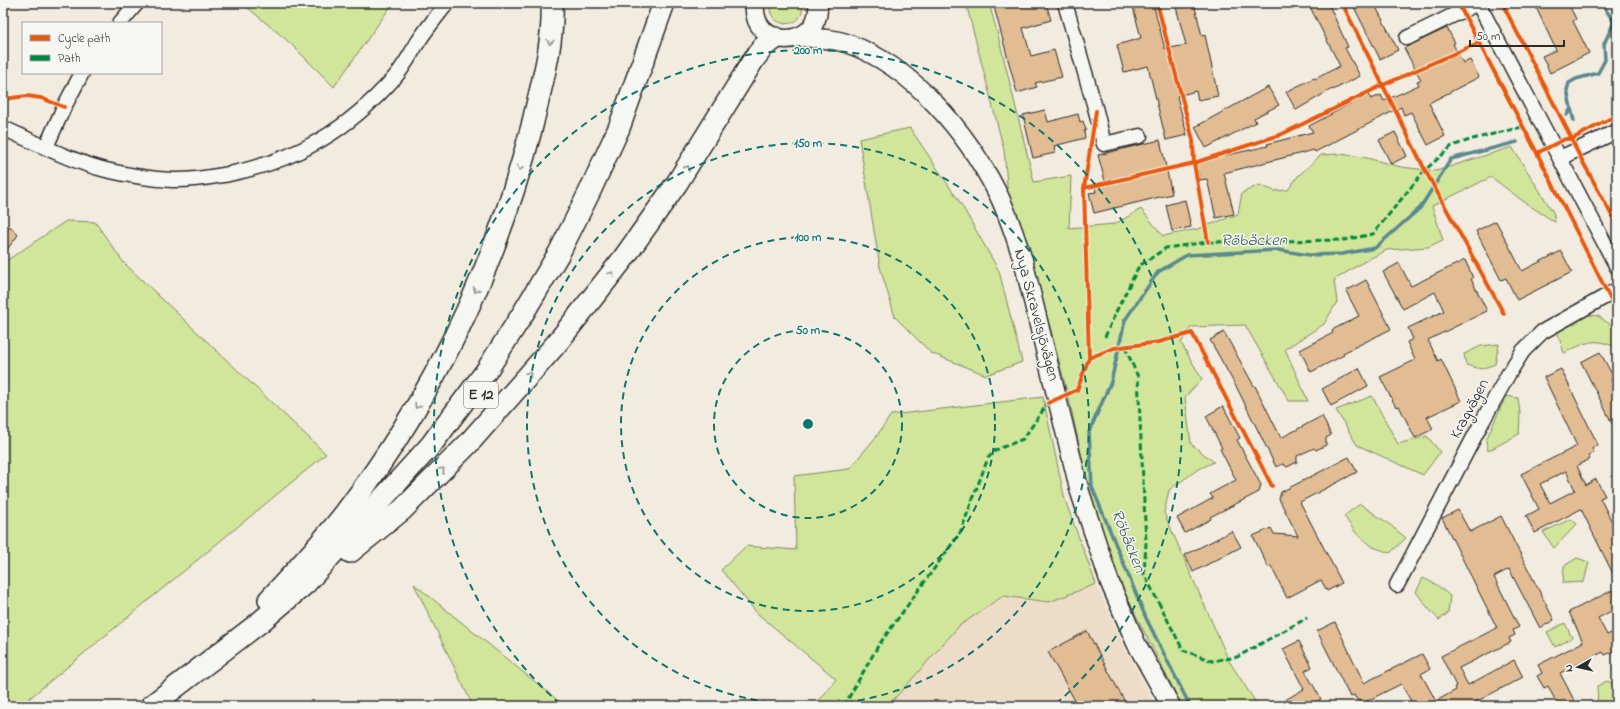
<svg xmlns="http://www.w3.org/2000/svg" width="1620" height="709" font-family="'Indie Flower',sans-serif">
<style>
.built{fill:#edddc8}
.green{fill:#d1e69a;stroke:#7e8862}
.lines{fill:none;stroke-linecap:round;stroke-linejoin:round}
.stream{stroke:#5a8990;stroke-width:3.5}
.building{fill:#e2bd93;stroke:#2b2b2b;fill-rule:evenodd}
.minor-casing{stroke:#2b2b2b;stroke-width:17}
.major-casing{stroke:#2b2b2b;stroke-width:21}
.highway-casing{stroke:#2b2b2b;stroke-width:24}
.minor{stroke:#f6f6f2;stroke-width:14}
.major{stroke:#f6f6f2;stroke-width:18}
.highway{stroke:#f6f6f2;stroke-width:21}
.quiet{stroke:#00873e;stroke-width:3;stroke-dasharray:6 3;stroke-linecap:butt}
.cycleway-casing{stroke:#f6f6f2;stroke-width:6}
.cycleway{stroke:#e8590c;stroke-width:4}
.oneway{stroke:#90908e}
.ring{fill:none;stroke:#0f766e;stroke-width:2;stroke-dasharray:7 5}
.labels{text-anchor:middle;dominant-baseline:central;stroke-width:3;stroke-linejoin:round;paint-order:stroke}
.shield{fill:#f6f6f2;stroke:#686867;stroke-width:1}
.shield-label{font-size:15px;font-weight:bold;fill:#2b2b2b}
.street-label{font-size:16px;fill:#2b2b2b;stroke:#f6f6f2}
.water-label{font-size:17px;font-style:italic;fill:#425a5e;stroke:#f6f6f2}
.centre{fill:#0f766e;stroke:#f6f6f2;stroke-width:2}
.ring-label{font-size:12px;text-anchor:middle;font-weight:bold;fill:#0f766e;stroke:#f6f6f2;stroke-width:3;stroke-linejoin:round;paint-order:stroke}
</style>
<rect width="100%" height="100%" fill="#f2ebdf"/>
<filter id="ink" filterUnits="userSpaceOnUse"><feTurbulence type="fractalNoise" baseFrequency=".025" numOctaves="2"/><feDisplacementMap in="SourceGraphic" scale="8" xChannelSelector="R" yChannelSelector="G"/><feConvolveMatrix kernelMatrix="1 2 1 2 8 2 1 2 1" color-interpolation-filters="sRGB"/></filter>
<g filter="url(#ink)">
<path class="built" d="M1096,584l30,66 30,56h-268l71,-80 44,-30 46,6z"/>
<g class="green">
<path d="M242,3h151l-59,84 -45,-45z"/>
<path d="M770,3h32c5,28 -36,27 -32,0z"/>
<path d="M966,3h23l11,40 34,139 37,-6 -2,52 46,-4 26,-15 22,27 35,-7 40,-15 4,-21 17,-8 16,6 13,-1 10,-14 23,-21 19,-1 23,3 38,10 35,4 76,-24 41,65 2,10 -28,-18 -36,-27 -59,29 11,34 -15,7 -41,3 -22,11 -31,19 3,22 -13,22 -39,25 23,52h-19l-44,-76 -54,2 -10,16 21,36 -17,18 6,47 23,18 -17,8 -28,20 -5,23 65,148 29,45h-76l-64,-126 -30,-94 -18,-83 -20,-76 -42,-131 -4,-46z"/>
<path d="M910,128l51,76 38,67 23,91 -36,13 -55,-22 -36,-36 -15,-50 -21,-128z"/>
<path d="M66,221l29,1 29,41 202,191 -306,252h-17v-443z"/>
<path d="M1584,314l14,2 19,13v19c-23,-12 -31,-5 -53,5l-8,-25z"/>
<path d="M1499,344l-4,20 -14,5 -15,-4 -2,-11 17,-8z"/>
<path d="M1372,396l26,48 29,-8 13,16 -17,23 -66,-30 -21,-35z"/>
<path d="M1506,396l12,2 2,15 -1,21 -31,17 -2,-11z"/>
<path d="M1043,397l22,103 31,84 -47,18 -46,-6 -44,30 -71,80h-73l21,-27 -78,-65 -37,-44 25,-24 50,4 -2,-74 55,-7 27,-32 15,-22z"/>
<path d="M1360,504l29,20 17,14 -16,15 -17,-6 -17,-14 -12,-17z"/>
<path d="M1571,519l6,5 -23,24 -11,-16z"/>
<path d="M1577,558l12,4 -5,20 -21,1 1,-17z"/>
<path d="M1423,578l14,7 13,11 -2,17 -9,7 -11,-12 -12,-16z"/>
<path d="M414,584l151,122h-92z"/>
<path d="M1565,623l7,15 -17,9 -8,-15z"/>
<path d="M1607,681l10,4v21h-19l-1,-20z"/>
</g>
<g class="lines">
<g class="stream">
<path d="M1571,109l3,12"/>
<path d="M1567,115l4,-7 -4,-18 2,-7 7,-4 22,-6 7,-13 -1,-16 10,-22 -10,-15 -4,-4"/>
<path d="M1190,706l-44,-88 -54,-131 -3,-55 22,-50 14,-62 33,-48 29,-17 91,-5 31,5 33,-1 33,-6 45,-40 31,-49 66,-17"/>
</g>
</g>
<g class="building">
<path d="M993,3h53l5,17 -28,8 8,28 23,-6 8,27 -27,6 2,4 -20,6z"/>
<path d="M1132,3h21l12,46 21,-4 -11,-42h19l8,33 3,-1 13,61 -20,4 -2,-9 -19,5 10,39 -21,5 -18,-74 -24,6 -7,-27 24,-7z"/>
<path d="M1308,3h20l20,44 -3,1 15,28 -27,14 -1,-1 -36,21 -10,-18 28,-14 1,1 25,-13z"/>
<path d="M1352,3h22l24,47 -18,9z"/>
<path d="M1534,3h34l8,16 -3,2 16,32 -39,20 -8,-17 14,-6z"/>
<path d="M1447,28l8,15 -2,1 10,19 7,-3 9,17 -50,26 16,33 -17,9 -17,-33 -7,3 -3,-8 -86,45 -1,-2 -90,23 10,41 -18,4 -9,-39 -7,1 -4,-18 72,-16 -1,-2 46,-12 -4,-6 60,-32 2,5 10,-4 3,6 35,-16 -2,-4 4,-1 -17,-32z"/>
<path d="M1268,87l11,18 -25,13 2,4 -50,26 -11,-21z"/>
<path d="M1045,110l3,12 30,-8 2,8 3,-1 3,9 -2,1 1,7 -31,8 1,7 -22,5 -10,-43z"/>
<path d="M1395,132l12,24 -16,8 -12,-24z"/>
<path d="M1160,140l12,54 -78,19 -5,-20 7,-1 -1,-5 11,-2 -8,-30z"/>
<path d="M1185,200l6,27 -19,4 -6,-26z"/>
<path d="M1496,221l26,50 39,-20 11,21 -55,28 -11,-22 -5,2 -25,-49z"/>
<path d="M10,226l8,9 -15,20v-20z"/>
<path d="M1465,260l8,18 -2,1 16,32 -59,29 10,21 3,-2 20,42 -34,16 6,12 -18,9 -16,-32 -3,1 -16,-30 35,-17 -8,-18 6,-3 -5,-11 36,-17 -9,-19 -32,17 -20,-37 16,-9 12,23z"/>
<path d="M1366,280l25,49 -48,24 1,2 -33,17 -11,-22 33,-17 -1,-3 27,-14 -13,-25z"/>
<path d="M1224,332l30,54h1l26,52 41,-22 9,19 -5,3v7l-10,5 -2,-2 -17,8v6l-10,5 -4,-3 -7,3 -38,-77 -28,-50z"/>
<path d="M1600,352l14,26 -3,2 6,14v39l-36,-71z"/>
<path d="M1359,368l9,18 -37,20 -9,-17z"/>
<path d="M1561,369l37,76 -6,3 2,4 -6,4 2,3 -13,7 9,19 10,-6 9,17 -5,2 17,34v50l-36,-73 -46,24 -9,-17 13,-7 -18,-35 56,-28 -33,-69zM1566,471l9,19 -25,13 -10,-19z"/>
<path d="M1223,406l17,32 -3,2 24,45 -2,7 -49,25 1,2 -26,14 -8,-15 36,-20 -3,-4 26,-14 -16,-31 2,-1 -16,-32z"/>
<path d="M1349,457l8,15 -57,30 42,81 -15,8 -6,-11 -34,18 -16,-32 -3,1 -15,-31 18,-8 3,6 24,2 -19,-37 2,-7z"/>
<path d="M1458,510l12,22 31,-16 53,104 -14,8 -31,-59 -15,8 25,50 -6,3 2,5 -6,3 2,4 -52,26 9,17 46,-25 9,17 -55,29h-54l-13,-22 -36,18 -8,-2 -3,-5 -4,2 -33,-66 18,-9 29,61 58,-29 8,15 -9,5 15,27 20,-11 -2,-3 2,-1 -15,-30 56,-28 -55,-110z"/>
<path d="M1232,531l9,16 -48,25 -8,-17z"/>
<path d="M1617,588v20l-19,10 9,17 10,-5v20l-12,5 -2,-3 -43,21 17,33h-19l-10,-20 -4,2 -7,-12 5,-3 -4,-8 45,-23 -14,-30z"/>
<path d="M1087,631l40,75h-49l-30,-54z"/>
<path d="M1299,641l13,26 -7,4 16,28 -12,7h-34l29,-17 -21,-40z"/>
</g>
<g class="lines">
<g class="minor-casing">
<g id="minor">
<path d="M1065,3l31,108 8,33 36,-8"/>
<path d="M1478,3l139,264"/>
<path d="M120,23l17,-20"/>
<path d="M1407,38l71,-35"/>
<path d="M3,128c34,15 67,33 103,42 21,5 44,9 66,10 19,1 39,-3 57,-6 69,-14 119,-44 166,-97 9,-10 16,-24 23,-35 9,-14 19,-26 29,-39"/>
<path d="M46,147l18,-40 18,-34"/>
<path d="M1560,158l57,-27"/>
<path d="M1397,585l85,-163 27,-49 14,-22 19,-19 75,-42"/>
</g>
</g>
<g class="major-casing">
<g id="major">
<path d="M755,3c-5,48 67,48 63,0"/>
<path d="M798,37c17,1 35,1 51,7 64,23 118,89 148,148 11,21 18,45 26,68l57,232 30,91 26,60 35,63"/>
</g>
</g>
<g class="highway-casing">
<g id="highway">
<path d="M350,552l52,-42 66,-66 89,-101 66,-84 54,-76 77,-124 10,-13 12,-8"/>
<path d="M269,600c25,-27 51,-55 74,-84 90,-119 152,-245 189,-390 9,-40 22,-81 20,-123"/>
<path d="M151,706l108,-83 47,-40 125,-138 56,-75 35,-55 37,-62 30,-60 30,-65 45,-125"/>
</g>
</g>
<use href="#minor" class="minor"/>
<use href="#major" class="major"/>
<use href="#highway" class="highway"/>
<g class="quiet">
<path d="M1105,337l10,-23 24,-48 27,-18 42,-6 136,-2 29,-6 52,-64 27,-24 21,-7 49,-12"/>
<path d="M1125,347l13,30 8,166 -2,31 39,76 29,11 25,-4 70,-39"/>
<path d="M844,706l34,-60 82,-113 28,-75 8,-8 27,-11 25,-36"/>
</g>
<g class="cycleway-casing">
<g id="cycleway">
<path d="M1157,3l36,137 1,23 86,-28 103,-50 95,-42"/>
<path d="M1342,3l83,167 79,144"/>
<path d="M1458,3l79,150 80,159"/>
<path d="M1502,3l70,136 5,12 40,74"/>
<path d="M3,99l24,-3 14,2 23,9"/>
<path d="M1537,153l28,-14h7l45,-24"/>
<path d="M1084,188l110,-25 14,79"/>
<path d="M1089,358l25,-10 45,-6 33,-9 80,153"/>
<path d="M1048,403l29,-13 12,-32 -5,-170 12,-77"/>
</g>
</g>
<use href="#cycleway" class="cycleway"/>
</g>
<defs><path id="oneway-chevron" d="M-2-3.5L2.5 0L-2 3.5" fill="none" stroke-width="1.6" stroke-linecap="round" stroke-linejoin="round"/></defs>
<g class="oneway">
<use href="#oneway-chevron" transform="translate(550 42) rotate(99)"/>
<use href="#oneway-chevron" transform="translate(520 168) rotate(106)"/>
<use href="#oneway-chevron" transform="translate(687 168) rotate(-58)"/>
<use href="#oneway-chevron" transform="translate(612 274) rotate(-52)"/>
<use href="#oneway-chevron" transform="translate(476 290) rotate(114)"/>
<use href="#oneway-chevron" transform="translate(529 374) rotate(-49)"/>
<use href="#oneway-chevron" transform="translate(417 406) rotate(122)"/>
<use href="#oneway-chevron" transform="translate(442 470) rotate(-45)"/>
</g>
</g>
<g class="ring">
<circle cx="808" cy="424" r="94"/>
<circle cx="808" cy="424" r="187"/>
<circle cx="808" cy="424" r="281"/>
<path d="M560 704A374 374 0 1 1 1056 704"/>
</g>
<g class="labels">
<rect class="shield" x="464" y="382" width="34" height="26" rx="3"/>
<g class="shield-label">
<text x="481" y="395">E 12</text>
</g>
<g class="street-label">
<text transform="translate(1036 315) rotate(75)">Nya Skravelsjövägen</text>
<text transform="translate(1470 409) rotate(-62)">Kragvägen</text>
</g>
<g class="water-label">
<text x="1254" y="240">Röbäcken</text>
<text transform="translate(1128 541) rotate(68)">Röbäcken</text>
</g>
</g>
<circle cx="808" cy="424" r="6" class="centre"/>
<g class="ring-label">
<text x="808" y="54">200 m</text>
<text x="808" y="147">150 m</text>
<text x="808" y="241">100 m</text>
<text x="808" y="334">50 m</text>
</g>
<rect width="1620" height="709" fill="none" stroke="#f6f6f2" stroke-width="16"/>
<rect x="8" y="8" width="1604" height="693" fill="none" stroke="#2b2b2b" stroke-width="1.5" filter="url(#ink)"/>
<rect x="22" y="22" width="140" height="52" fill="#f6f6f2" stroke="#a5a5a2"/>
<rect x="30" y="35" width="20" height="6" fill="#e8590c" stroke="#a5a5a2"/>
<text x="58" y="42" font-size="12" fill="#2b2b2b">Cycle path</text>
<rect x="30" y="55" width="20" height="6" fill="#00873e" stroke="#a5a5a2"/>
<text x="58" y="62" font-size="12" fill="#2b2b2b">Path</text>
<g transform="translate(1578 667) rotate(262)" stroke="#f6f6f2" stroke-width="3" paint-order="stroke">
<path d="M0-3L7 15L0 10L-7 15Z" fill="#2b2b2b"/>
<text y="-6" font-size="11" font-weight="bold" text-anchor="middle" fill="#2b2b2b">N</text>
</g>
<path d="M1470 40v6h94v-6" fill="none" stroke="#2b2b2b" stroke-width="2"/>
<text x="1476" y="40" font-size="12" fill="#2b2b2b" stroke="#f6f6f2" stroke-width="3" paint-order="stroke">50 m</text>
</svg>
